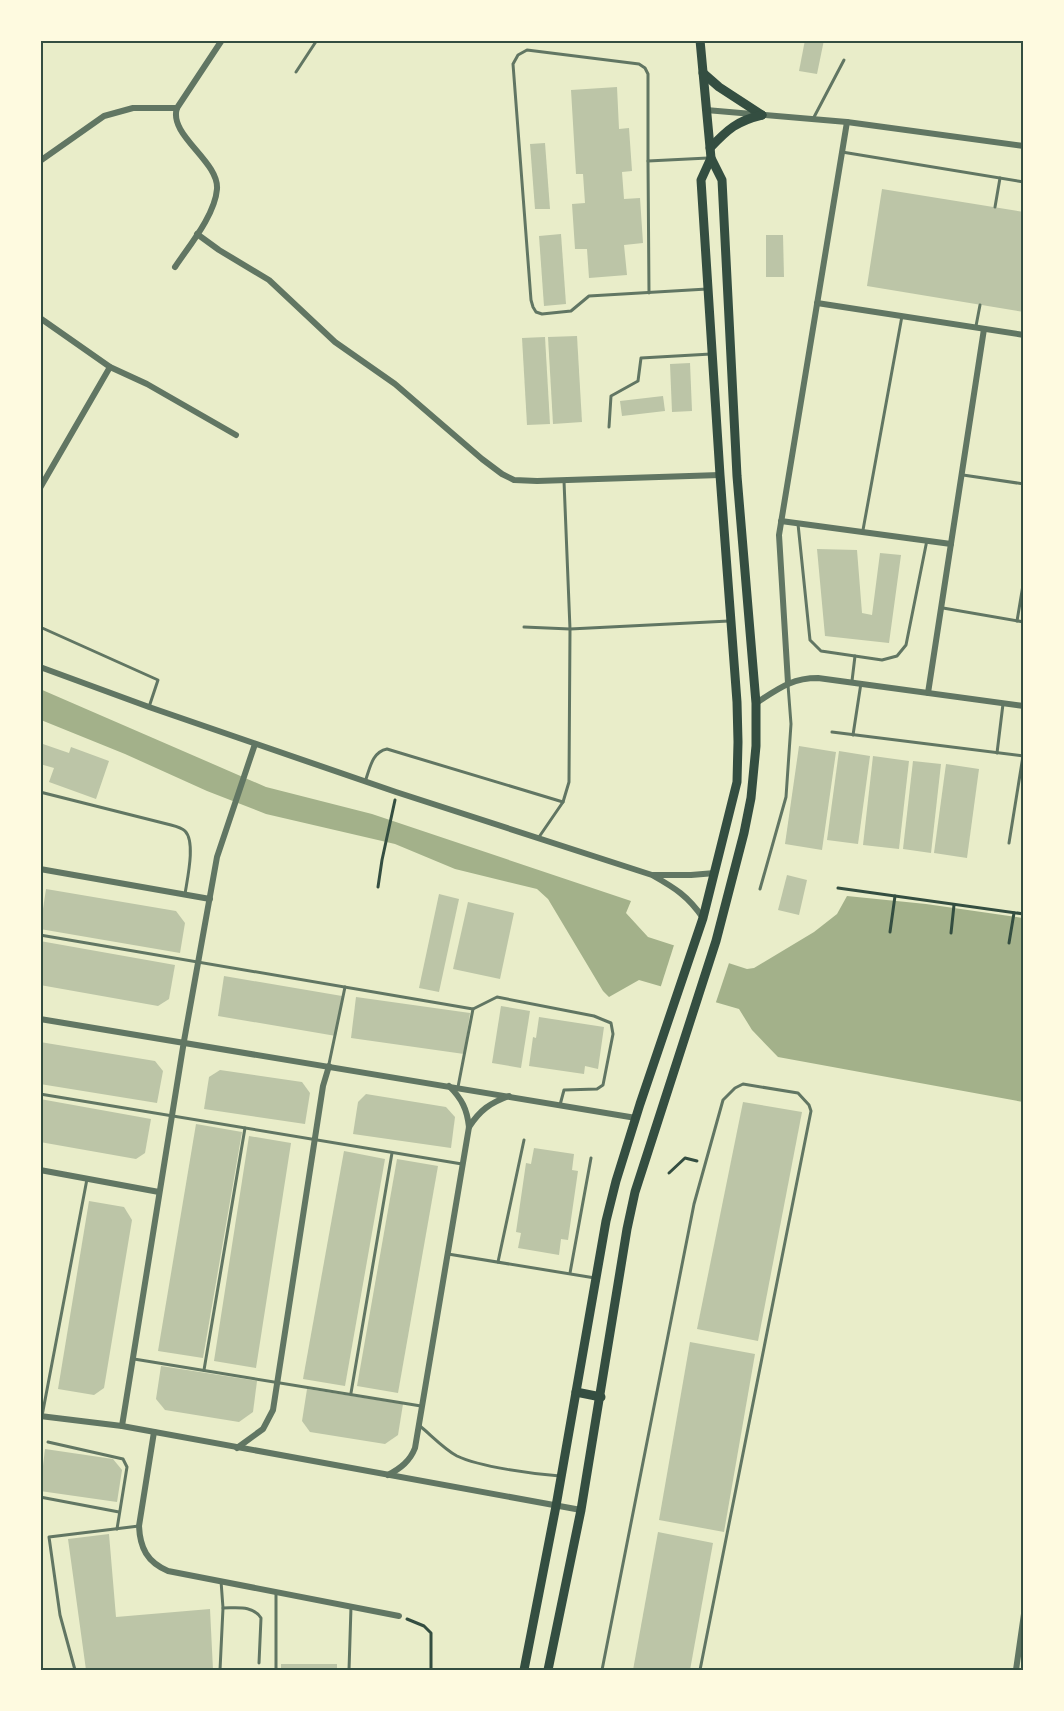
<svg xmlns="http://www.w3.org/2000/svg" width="1064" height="1711" font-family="'PT Sans',sans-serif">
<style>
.water{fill:#a3b18a}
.pier{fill:#e9edc9}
.building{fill:#bcc5a7}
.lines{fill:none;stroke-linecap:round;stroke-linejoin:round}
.path{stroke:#344e41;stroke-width:3}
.service{stroke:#617663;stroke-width:3}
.minor{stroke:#617663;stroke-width:6}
.secondary{stroke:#344e41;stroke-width:9}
.neatline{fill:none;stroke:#344e41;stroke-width:2}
</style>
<rect width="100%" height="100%" fill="#e9edc9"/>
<path class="water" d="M40,689l226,98 106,27 259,87 -5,12 22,24 99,32 7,-1 60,-36 23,-18 10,-18 79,8 97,14v184l-245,-45 -26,-27 -13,-21 -100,-29 -30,17 -6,-6 -55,-92 -11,-10 -82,-20 -60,-25 -129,-30 -59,-23 -82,-37 -84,-34z"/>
<path class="pier" d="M675,942l55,18 -15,45 -55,-16z"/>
<g class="building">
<path d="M805,40h19l-7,34 -18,-3z"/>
<path d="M617,87l2,42 10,-1 3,43 -10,1 2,27 16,-1 3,45 -19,2 3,30 -38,3 -2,-29h-12l-3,-45 13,-1 -2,-29h-7l-5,-84z"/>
<path d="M545,143l5,66h-15l-5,-65z"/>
<path d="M882,189l142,23v100l-157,-26z"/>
<path d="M561,234l5,70 -22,2 -5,-70z"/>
<path d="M766,235h17l1,42h-18z"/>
<path d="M577,336l5,86 -29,2 -5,-87z"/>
<path d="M545,337l5,87 -23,1 -5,-87z"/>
<path d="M690,363l2,48 -20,1 -2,-48z"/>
<path d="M663,396l2,15 -43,5 -2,-15z"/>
<path d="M817,549l40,1 5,63 10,2 8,-62 21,2 -12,88 -64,-7z"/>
<path d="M40,743l29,10 2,-6 38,14 -13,38 -47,-17 5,-14 -14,-4z"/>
<path d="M799,746l37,6 -14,98 -37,-6z"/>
<path d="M839,751l31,5 -12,88 -31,-4z"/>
<path d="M873,756l36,5 -10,88 -36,-4z"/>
<path d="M913,761l28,3 -10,89 -28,-4z"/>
<path d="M946,764l33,5 -12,89 -33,-5z"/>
<path d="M787,875l20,5 -8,35 -21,-5z"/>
<path d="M46,889l130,22 9,12 -5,30 -140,-24z"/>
<path d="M439,894l20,5 -20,93 -20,-4z"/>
<path d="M468,902l46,11 -14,66 -47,-10z"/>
<path d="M40,941l135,24 -6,34 -11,7 -118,-21z"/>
<path d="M224,976l118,20 -6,40 -118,-20z"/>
<path d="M356,997l114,16 -6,41 -113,-16z"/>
<path d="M501,1006l29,5 -9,57 -29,-5z"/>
<path d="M539,1017l65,10 -6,42 -13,-3 -1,8 -55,-8 4,-29 3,1z"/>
<path d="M40,1042l115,19 8,10 -6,32 -117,-19z"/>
<path d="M220,1070l82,12 8,11 -5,31 -101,-15 5,-32z"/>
<path d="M366,1094l80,13 9,10 -4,31 -98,-14 5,-32z"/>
<path d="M40,1099l111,20 -6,34 -9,6 -96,-17z"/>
<path d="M743,1102l59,10 -44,229 -61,-12z"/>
<path d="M196,1124l46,8 -39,226 -45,-7z"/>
<path d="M249,1136l42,7 -35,225 -42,-7z"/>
<path d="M534,1148l40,6 -2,16 6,1 -10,69 -7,-1 -2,16 -41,-7 3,-15 -5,-1 10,-69 5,1z"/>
<path d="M344,1151l41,8 -40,227 -42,-7z"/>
<path d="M397,1159l41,7 -40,227 -41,-7z"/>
<path d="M89,1201l35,6 8,13 -28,168 -10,7 -36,-6z"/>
<path d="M690,1342l65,12 -31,178 -65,-12z"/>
<path d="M161,1366l96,15 -4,31 -14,10 -74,-12 -9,-11z"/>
<path d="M307,1389l96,15 -5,31 -13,9 -75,-12 -8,-11z"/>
<path d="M45,1449l68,10 9,11 -5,32 -77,-11z"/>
<path d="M658,1532l55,11 -23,127h-57z"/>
<path d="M109,1534l7,83 94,-8 3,61h-127l-18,-131z"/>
<rect x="281" y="1664" width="56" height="6"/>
</g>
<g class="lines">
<g class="path">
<path d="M378,887l4,-27 13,-60"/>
<path d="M838,888l186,26"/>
<path d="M890,932l5,-36"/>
<path d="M951,933l3,-28"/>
<path d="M1009,943l5,-30"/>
<path d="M669,1173l16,-15 12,3"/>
<path d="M407,1619l17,7 7,7v37"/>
</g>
<g class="service">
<path d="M296,72l21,-32"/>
<path d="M813,119l31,-59"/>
<path d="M842,152l182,30"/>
<path d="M648,161l1,132"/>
<path d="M995,207l5,-29"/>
<path d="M707,289l-118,7 -18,15 -29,3 -6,-2 -3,-5 -2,-7 -18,-236 5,-9 9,-5 112,14 6,4 3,6v87l60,-3"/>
<path d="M976,326l4,-21"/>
<path d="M609,427l2,-31 27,-15 3,-23 70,-4"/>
<path d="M963,475l61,9"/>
<path d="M798,524l12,116 11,11 61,9 15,-4 9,-11 21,-105"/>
<path d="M863,530l39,-214"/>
<path d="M943,608l81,14"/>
<path d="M1017,621l7,-42"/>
<path d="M40,627l118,53 -9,27"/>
<path d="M524,627l46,2 159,-8"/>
<path d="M852,681l3,-25"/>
<path d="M832,732l192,24"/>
<path d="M853,735l8,-52"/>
<path d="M997,753l6,-49"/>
<path d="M365,782c5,-14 7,-30 22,-33l176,53"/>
<path d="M40,792l131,33c4,1 11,3 14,6 11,11 2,49 0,63"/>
<path d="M539,837l24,-35 6,-20 1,-153 -6,-148"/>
<path d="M1009,843l14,-87"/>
<path d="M760,889l26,-92 5,-73 -3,-39"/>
<path d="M40,935l433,74 24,-12 97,19 17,7 2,11 -10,51 -6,4 -33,1 -4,15"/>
<path d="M329,1064l16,-77"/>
<path d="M458,1087l15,-78"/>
<path d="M40,1094l422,70"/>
<path d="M448,1254l147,24"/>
<path d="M498,1262l26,-122"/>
<path d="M570,1273l21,-115"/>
<path d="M134,1359l287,47"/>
<path d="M204,1370l41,-242"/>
<path d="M351,1393l41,-240"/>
<path d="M42,1416l45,-237"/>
<path d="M420,1426c11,9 24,23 37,30 23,11 77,18 103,20"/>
<path d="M48,1442l75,17 4,8 -10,62"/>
<path d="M40,1497l79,15"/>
<path d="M223,1608c14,0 30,-3 38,10l-2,45"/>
<path d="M75,1670l-15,-55 -11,-78 90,-11"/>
<path d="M220,1670l3,-62 -2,-27"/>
<path d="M276,1670v-78"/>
<path d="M349,1670l2,-63"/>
<path d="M602,1670l92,-466 29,-104 12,-12 8,-4 55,9 11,12 2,6 -111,559"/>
</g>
<g class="minor">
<path d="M706,110l141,12 177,24"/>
<path d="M40,161l64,-45 29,-8h44"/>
<path d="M197,234l22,16 50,30 66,62 60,42 87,75 20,15 12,6 23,1 183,-6"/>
<path d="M175,267c14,-21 40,-52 42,-78 2,-28 -49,-54 -40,-81l45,-68"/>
<path d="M817,303l207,32"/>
<path d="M40,318l70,49 37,17 89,51"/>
<path d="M40,488l70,-121"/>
<path d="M781,521l170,23"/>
<path d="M40,667l109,40 247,85 256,83c23,13 36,21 51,43"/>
<path d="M788,683l-9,-148 68,-413"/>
<path d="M928,693l56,-364"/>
<path d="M756,703c22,-14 35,-25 62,-25l206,28"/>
<path d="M40,869l170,30"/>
<path d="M653,875h38l24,-2"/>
<path d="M40,1019l596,99"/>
<path d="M469,1127c11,-17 21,-24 40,-31"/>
<path d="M40,1170l119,22"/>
<path d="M40,1416l82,10 459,84"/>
<path d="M122,1426l62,-385 33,-184 38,-113"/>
<path d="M154,1432l-15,94c1,22 8,36 29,45l231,45"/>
<path d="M237,1448l26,-19 10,-19 50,-324 6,-20"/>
<path d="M388,1475c13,-7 22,-14 27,-27l54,-321c-2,-18 -7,-28 -20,-41"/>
<path d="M1016,1670l8,-56"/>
</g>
<g class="secondary">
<path d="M703,73l16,14 43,28"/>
<path d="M710,148c18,-19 27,-27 52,-33"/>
<path d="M576,1392l25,5"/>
<path d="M524,1670l32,-164 50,-285 10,-40 24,-77 63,-186 34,-136 1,-40 -1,-40 -17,-227 -19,-295 10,-22"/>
<path d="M548,1670l33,-160 46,-281 8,-37 81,-251 28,-108 7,-35 5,-52v-43l-19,-227 -15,-296 -11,-22 -11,-118"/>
</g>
</g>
<rect width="1064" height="1711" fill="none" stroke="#fefae0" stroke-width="84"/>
<rect x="42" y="42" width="980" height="1627" class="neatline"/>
</svg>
